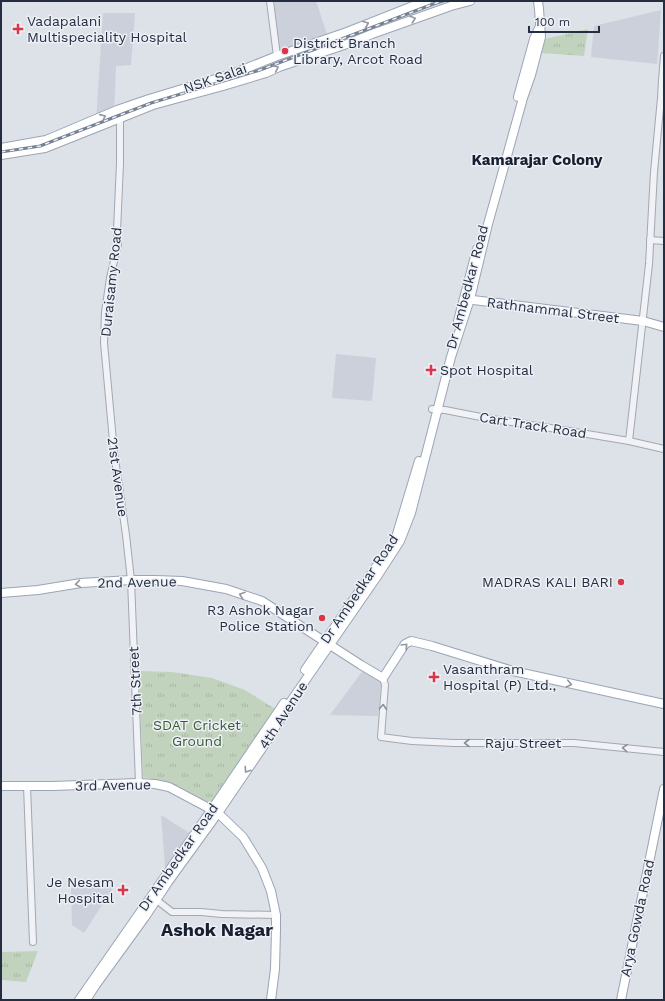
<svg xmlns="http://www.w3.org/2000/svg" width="665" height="1001" font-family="'Work Sans',sans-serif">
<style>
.built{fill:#cbd0db}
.grass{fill:url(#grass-tufts)}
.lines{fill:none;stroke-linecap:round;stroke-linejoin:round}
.minor-casing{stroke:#a2a8b2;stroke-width:8}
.major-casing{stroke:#9ba5b5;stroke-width:10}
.minor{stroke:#f0f2f6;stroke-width:6}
.major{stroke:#fff;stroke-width:8}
.rail-casing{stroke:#758093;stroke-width:3}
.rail{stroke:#edf0f6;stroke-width:1.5;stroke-dasharray:4.5;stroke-linecap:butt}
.oneway{stroke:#9296a0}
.oneway2{stroke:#8a909b}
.poi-dot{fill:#da3649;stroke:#edf0f6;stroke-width:1.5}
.labels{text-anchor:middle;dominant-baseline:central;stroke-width:3;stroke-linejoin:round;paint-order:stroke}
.poi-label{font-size:14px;fill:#252e40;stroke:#edf0f6;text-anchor:start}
.street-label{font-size:14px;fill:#252e40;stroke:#edf0f6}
.park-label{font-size:14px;fill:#385d31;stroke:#edf0f6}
.neighbourhood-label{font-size:15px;font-weight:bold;fill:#181f31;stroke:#edf0f6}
.district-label{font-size:18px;font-weight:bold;fill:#181f31;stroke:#edf0f6}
</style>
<defs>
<pattern id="grass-tufts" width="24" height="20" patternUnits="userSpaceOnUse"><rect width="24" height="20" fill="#c2d3bd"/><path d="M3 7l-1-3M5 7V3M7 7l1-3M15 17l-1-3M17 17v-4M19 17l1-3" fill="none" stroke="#a7b5a4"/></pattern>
</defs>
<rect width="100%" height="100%" fill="#dde1e8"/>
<g class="built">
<path d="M274,1h42l11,33 -48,17z"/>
<path d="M661,10l-4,54 -66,-7 3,-31z"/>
<path d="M103,13h32l-4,52 -15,1 -2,48 -18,8z"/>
<path d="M336,354l40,4 -4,43 -40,-3z"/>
<path d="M364,669l14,9 3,6 -3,32 -48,-1z"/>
<path d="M161,815l30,19 -22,34 -4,-1z"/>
<path d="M111,886l2,2 -29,45 -12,-8 -1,-37z"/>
</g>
<g class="grass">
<path d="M588,29l-4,27 -42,-3 3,-14z"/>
<path d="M139,671l33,1 40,6 33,12 32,20 -62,96 -44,-23 -28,-6z"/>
<path d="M38,951l-12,31 -24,-2v-28z"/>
</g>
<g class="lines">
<g class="minor-casing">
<g id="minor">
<path d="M270,1l7,55"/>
<path d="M117,110l3,8v45l-3,68 1,13 -8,34 -5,34 -1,31 10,109 12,83 5,45 8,203"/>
<path d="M650,240l14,1"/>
<path d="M432,409l13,1 41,8 77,12 66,11 35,8"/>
<path d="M629,441l20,-177 5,-92 7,-74 1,-18 2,-24"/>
<path d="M383,678l2,7 -4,52 31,4 42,2h120l90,9"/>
<path d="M27,786l6,156"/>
<path d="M154,898l18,14h29l21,2 54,1"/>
</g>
</g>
<g class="major-casing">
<g id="major">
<path d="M518,97l16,-58 5,-11"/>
<path d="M1,148l45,-8 71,-30 32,-11 83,-25 45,-18 70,-24 71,-28 9,-3"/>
<path d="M1,155l44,-7 108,-43 70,-19 43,-13 13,-6 71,-24 22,-9 79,-28 19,-5"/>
<path d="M465,299l178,22 21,6"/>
<path d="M458,321l19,-72"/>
<path d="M397,534l22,-73"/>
<path d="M1,593l37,-3 43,-7 50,-3h24l27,1 44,8 36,12 99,64 22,13 22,-34 6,-3 21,5 81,25 151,33"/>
<path d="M305,670l75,-109"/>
<path d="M1,786h51l87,-3 16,1 14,3 49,26 25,24 19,31 9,23 5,24v15l-1,39 -4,31"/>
<path d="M79,1000l133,-191 72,-106"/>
<path d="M86,1000l9,-14 50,-69 23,-35 50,-69 49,-72 22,-37 87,-126 24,-37 11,-28 40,-156 19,-58 18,-75 14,-50 21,-76 8,-23 10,-38 -2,-28 -1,-8"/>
<path d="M621,1000l43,-211"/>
</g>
</g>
<use href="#minor" class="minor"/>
<use href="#major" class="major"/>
<g class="rail-casing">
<path id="rail" d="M1,152l39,-6 111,-43 109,-33 176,-67 7,-2"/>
</g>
<use href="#rail" class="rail"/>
</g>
<defs><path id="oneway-chevron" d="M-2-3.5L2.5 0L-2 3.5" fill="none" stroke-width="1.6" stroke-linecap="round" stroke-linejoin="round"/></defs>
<g class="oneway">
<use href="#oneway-chevron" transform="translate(413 19) rotate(-19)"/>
<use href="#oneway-chevron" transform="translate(366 24) rotate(-22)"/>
<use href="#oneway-chevron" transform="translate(276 68) rotate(-24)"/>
<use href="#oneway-chevron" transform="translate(103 117) rotate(-24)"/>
<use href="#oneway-chevron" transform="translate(78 584) rotate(172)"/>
<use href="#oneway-chevron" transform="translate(242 595) rotate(-162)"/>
<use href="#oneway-chevron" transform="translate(405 646) rotate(-46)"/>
<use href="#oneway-chevron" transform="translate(569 684) rotate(12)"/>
<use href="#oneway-chevron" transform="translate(247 770) rotate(124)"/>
</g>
<g class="oneway2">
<use href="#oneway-chevron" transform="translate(383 707) rotate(-86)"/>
<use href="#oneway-chevron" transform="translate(467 743) rotate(180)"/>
<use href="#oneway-chevron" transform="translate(625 748) rotate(-175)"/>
</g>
<g class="poi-dot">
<path d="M16 23h4v4h4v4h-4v4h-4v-4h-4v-4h4z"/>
<circle cx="285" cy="51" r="4"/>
<path d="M429 364h4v4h4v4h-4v4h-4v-4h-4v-4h4z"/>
<circle cx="621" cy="582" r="4"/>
<circle cx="322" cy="618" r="4"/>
<path d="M432 671h4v4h4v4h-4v4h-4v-4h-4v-4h4z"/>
<path d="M121 884h4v4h4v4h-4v4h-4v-4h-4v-4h4z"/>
</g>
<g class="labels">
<g class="poi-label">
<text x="27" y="21">Vadapalani<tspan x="27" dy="16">Multispeciality Hospital</tspan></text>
<text x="293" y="43">District Branch<tspan x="293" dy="16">Library, Arcot Road</tspan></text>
<text x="440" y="370">Spot Hospital</text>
<text x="613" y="582" text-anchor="end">MADRAS KALI BARI</text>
<text x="314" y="610" text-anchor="end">R3 Ashok Nagar<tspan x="314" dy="16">Police Station</tspan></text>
<text x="443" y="669">Vasanthram<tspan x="443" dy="16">Hospital (P) Ltd.,</tspan></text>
<text x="114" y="882" text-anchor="end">Je Nesam<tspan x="114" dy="16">Hospital</tspan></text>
</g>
<g class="street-label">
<text transform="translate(215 78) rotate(-19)">NSK Salai</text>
<text transform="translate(111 282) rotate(-84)">Duraisamy Road</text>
<text transform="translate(467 287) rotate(-75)">Dr Ambedkar Road</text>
<text transform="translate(553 310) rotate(7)">Rathnammal Street</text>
<text transform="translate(533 425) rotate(9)">Cart Track Road</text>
<text transform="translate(118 477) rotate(82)">21st Avenue</text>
<text transform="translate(137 582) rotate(-1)">2nd Avenue</text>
<text transform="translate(359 589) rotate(-56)">Dr Ambedkar Road</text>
<text transform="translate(135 681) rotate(-93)">7th Street</text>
<text transform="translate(283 715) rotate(-57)">4th Avenue</text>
<text x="523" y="743">Raju Street</text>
<text transform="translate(113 785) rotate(-1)">3rd Avenue</text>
<text transform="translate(178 857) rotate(-55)">Dr Ambedkar Road</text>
<text transform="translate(637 918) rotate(-78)">Arya Gowda Road</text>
</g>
<g class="park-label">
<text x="197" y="725">SDAT Cricket<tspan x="197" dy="16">Ground</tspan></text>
</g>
<g class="neighbourhood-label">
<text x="537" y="160">Kamarajar Colony</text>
</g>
<g class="district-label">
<text x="217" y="929">Ashok Nagar</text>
</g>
</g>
<rect width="665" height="1001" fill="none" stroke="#252e40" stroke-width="4"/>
<path d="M529 26v6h70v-6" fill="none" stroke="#252e40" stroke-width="2"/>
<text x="535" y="26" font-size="12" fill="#252e40" stroke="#edf0f6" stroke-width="3" paint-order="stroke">100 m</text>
</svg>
